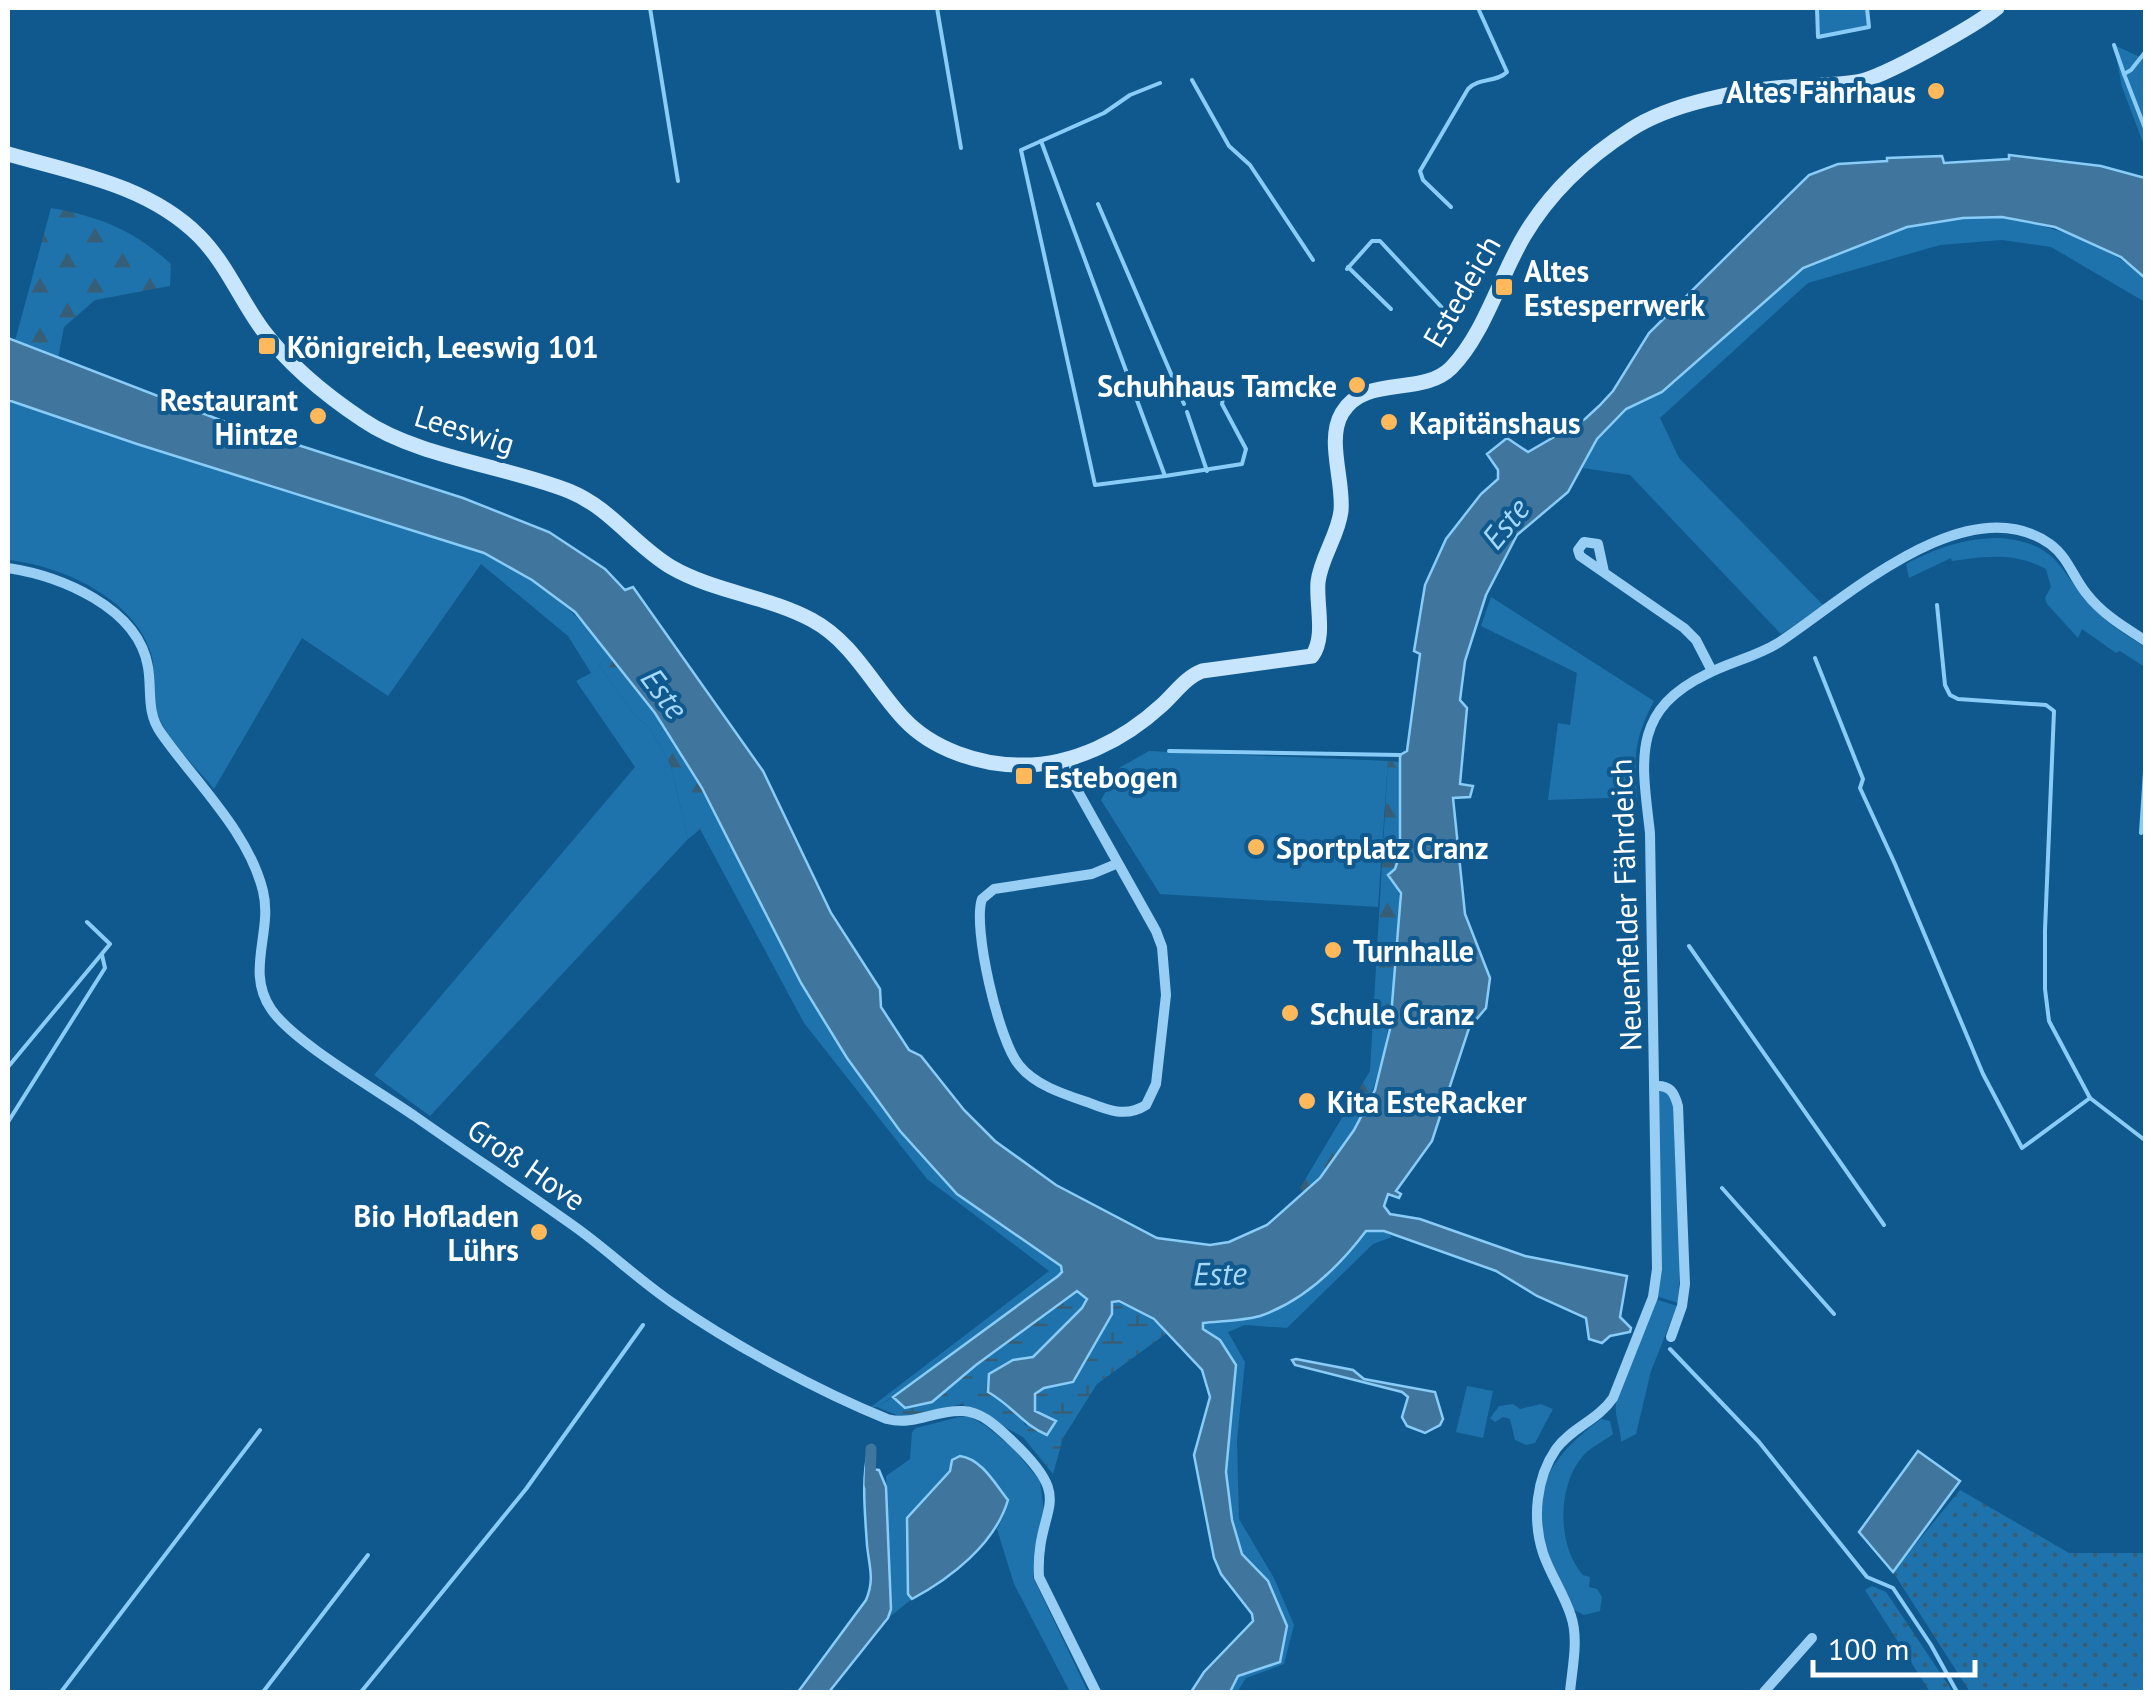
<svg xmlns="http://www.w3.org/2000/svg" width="2153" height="1700" font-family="'PT Sans',sans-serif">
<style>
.grass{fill:#1e73ac}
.forest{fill:url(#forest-firs)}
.wetland{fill:url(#wetland-marsh)}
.garden{fill:url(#garden-dots)}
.water{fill:#40769d;stroke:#89ccf7;stroke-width:2.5}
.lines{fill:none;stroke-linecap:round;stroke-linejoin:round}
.stream{stroke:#89ccf7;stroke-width:4}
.canal{stroke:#40769d;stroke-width:11}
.street{stroke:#98cef3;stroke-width:10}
.secondary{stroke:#c7e6fd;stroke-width:15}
.poi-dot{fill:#ffb85a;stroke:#10598e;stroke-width:4}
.labels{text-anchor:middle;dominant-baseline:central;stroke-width:8;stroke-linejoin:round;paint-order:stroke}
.poi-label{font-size:30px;font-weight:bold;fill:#fff;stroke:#10598e;text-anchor:start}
.street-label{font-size:30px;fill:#fff;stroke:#10598e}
.water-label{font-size:32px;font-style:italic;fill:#a4d8fa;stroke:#10598e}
</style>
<defs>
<pattern id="forest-firs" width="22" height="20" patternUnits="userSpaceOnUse" patternTransform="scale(2.5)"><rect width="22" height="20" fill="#1e73ac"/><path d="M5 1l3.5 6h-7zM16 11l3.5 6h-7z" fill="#375e77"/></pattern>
<pattern id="wetland-marsh" width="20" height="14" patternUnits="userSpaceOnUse" patternTransform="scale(2.5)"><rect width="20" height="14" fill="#1e73ac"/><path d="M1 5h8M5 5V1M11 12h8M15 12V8" fill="none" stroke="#375e77"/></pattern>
<pattern id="garden-dots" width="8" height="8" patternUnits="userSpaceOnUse" patternTransform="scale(2.5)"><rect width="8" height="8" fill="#1e73ac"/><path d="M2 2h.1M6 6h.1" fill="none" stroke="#375e77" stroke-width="1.8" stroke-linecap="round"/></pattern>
</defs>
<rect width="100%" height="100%" fill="#10598e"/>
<g class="grass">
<path d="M1817,8h50l2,19 -51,10z"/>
<path d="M2114,45l26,12 5,-6v97l-23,-61z"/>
<path d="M2002,217c53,10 102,25 143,61v24l-94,-55 -49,-7 -62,5 -132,38 -148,135 19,40 145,148 -43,28 -151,-159 -47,-7 14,-29 29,-30 36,-17 141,-125 104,-40 56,-9z"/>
<path d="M8,400l129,44 347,109c56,29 85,51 125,100l-10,12 37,52 14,11 21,38 17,73 -258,277 -56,-41 261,-308 -59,-86 15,-8 -23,-37 -87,-72 -93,132 -86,-58 -88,151c-18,-22 -46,-48 -56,-74 -8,-20 -1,-42 -7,-62 -17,-55 -91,-88 -143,-93z"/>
<path d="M2000,538c63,6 58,35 95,72 14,15 33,26 50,37v20l-25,-16 -4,2 -34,-24 -4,9 -31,-34 -2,-6 6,-11 -5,-18c-32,-17 -59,-13 -94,-8l-1,-3 -42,20 -3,-14c30,-16 59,-26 94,-26z"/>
<path d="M1491,597l163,104c-20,38 -20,55 -17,96l-89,3 10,-77 12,2 7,-52 -96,-47z"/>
<path d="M1149,751l239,10 -10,146 -218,-13 -59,-94 18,-32z"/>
<path d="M717,816l33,63 311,387 1,6 -4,4 -109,83 -72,48h-6l178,-136 -122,-92 -123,-156 -104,-194z"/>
<path d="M1661,1091l6,2 6,13 7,162 -2,35 -22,-7 1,-201z"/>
<path d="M1366,1231h19l7,6 -19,7 -86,84 -42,-3 -17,7 17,30 -8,78 2,79 35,59 20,47 -10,39 -38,14 -9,14h-7l8,-16 42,-14 -12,-81 -26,-27 -10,-33 -6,-49 2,-35 -25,-115c18,-1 39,-1 57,-6 44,-15 79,-48 106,-85z"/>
<path d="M1655,1299l22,7 -26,65 -15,63 -15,8c0,-14 -7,-25 -5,-39z"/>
<path d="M1467,1386l26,5 -10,47 -27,-6z"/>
<path d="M1513,1404l7,5 21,-5 12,5 -18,34 -9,2 -11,-5 -5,-21 -7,-2 -8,5 -5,-4 9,-12z"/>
<path d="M959,1417h11l16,9 27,22 27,33 4,31 -11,65 55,115h-18l-56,-108 -17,-55 7,-14 -52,-55 -2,11 -43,47 1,76 4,5 -24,19 3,-9 -5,-133 24,-17 2,-27 4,-4z"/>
<path d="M1601,1419l9,2 3,13c-10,8 -23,13 -31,23 -25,30 -25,89 1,118l7,2 -1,10 8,2 5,8 -2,14 -16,4 -10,-5c-8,-19 -19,-37 -26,-57 -21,-64 4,-97 53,-134z"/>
</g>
<g class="forest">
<path d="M51,208c50,9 82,22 120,56l-1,22 -75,14 -31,27 -6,31 -43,-17z"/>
<path d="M609,653l46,60 62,103 -29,23 -17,-73 -21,-38 -14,-11 -37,-52z"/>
<path d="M1388,761l12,1v92c-6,20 1,40 -1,61 -8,104 -10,202 -95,277l-4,-4 70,-117z"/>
</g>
<path class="wetland" d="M1077,1291l10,8 -5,10 -49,48 -20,3 -25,32 26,15 12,19 9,-15v-17l9,-6 29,-6 39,-80c20,1 41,16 55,31l-70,51 -34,54 -10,36 -30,-37 -61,-33 -60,13 -25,-10 16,-10 13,11 26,-6 44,-37z"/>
<g class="garden">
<path d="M1960,1490l109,63h76v139h-175l-77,-120z"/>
<path d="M1872,1586l14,6 67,100h-23l-65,-102z"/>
</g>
<g class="water">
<path d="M2009,155l92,11 44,12v100l-24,-21 -66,-30 -53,-10 -39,1 -56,9 -104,41 -141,124 -36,17 -29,30 -29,53 -51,43 -31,60 -21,66 -5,39 7,8 -7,76 13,2 -3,11 -17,1 12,116 25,64 -4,30 -17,20 -37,113 -36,50 5,3 -2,4 -11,-4 -4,12 6,8 30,5 105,37 102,20 -7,41 11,11 -1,4 -20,4 -8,7 -13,-4 -3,-21 -49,-22 -41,-25 -112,-40h-18c-28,37 -62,70 -106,85 -18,5 -39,5 -57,7v6l17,11 16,25 -10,107 6,48 10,34 26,27 19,45 -7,36 -42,14 -8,16h-39l13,-20 49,-51 -1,-7 -31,-40 -7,-16 -20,-103 16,-58 -8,-27 -48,-51 -35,-18 -7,1v12l-39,68 -29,6 -9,6v17l21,10 -9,14c-25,-11 -33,-28 -59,-43l1,-18 24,-14 20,-3 49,-49 5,-9 -10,-8 -101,74 -44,37 -27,6 -12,-11 165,-121 4,-4 -1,-6 -104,-72 -57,-63 -53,-73 -46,-75 -99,-195 -47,-75 -80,-101 -43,-32 -48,-27 -347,-109 -129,-44v-62l212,82 243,78 86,34 56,37 20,21 8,-3 130,184 68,142 49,76 1,18 28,43 12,6 43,54 31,31 61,44 101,53 53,7 19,-3 38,-17 53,-47 34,-48 21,-40 15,-61 11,-136 -13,-18 7,-6 5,-15v-99l7,-4 13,-97 -6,-3 11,-66 21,-46 35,-45 17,-15v-9l-11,-16 20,-16 21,14 57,-33 14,-13 14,-15 36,-58 160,-158 29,-11 49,-3v-3l55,-2 2,7 65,-4z"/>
<path d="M1296,1359l57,11 11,9 71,13 8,27 -3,6 -15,8 -18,-7 -5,-9 6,-20 -6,-5 -107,-27 -3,-5z"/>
<path d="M869,1448l2,1 -2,20 10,1 7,17 5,122 -3,9 -59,74h-31l68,-92c9,-21 3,-34 1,-55 -2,-31 -6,-67 2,-97z"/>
<path d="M1918,1451l42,30 -67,91 -34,-40z"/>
<path d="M960,1456c22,3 35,28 48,44 -13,44 -57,78 -96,99l-4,-5 -1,-76 43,-47 2,-11z"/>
</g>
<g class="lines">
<g class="stream">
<path d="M650,8l28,173"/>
<path d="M937,8l24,140"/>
<path d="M1817,8l1,29 51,-10 -2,-19"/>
<path d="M2114,45l10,29"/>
<path d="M2146,51l-15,19 -7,4 22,57"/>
<path d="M1192,80l37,66 21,19 63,95"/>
<path d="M1160,83l-30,12 -26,18 -83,37 74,335 70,-9"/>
<path d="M1041,141l124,335 77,-12 4,-15 -24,-45 3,-17"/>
<path d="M1098,204l86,200"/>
<path d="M1451,207l-28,-27 -3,-9 48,-82c12,-12 28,-6 39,-17l-29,-64"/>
<path d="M1348,267l43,42"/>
<path d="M1347,269l25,-28h8l67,72"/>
<path d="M1187,412l20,59"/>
<path d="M1937,605l8,80 5,10 8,4 88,6 8,6 -9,219v59l4,32 41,77 56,43"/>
<path d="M1815,658l48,121 -3,9 35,76 88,210 39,74 68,-50"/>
<path d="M1169,751l231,4"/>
<path d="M2141,833l5,-76"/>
<path d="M1689,946l195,279"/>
<path d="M8,1067l102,-123 -23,-22"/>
<path d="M8,1122l97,-154 -3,-13"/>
<path d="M1722,1188l112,126"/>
<path d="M1670,1349l89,93 108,135 26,11 38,57 26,47"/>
<path d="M61,1692l199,-262"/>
<path d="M263,1692l105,-137"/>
<path d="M361,1692l165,-203 117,-164"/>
</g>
<path class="canal" d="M870,1485l1,-36"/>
<g class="street">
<path d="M8,568c52,8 130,39 140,99 4,24 -2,45 13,66 34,49 87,98 102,158 10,41 -18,80 8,118 23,34 108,82 145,108 54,38 109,74 162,112 33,24 62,52 96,75 61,42 144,87 213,115 28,7 49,-10 76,-8 19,1 33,15 46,27 72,67 26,64 30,139l57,115"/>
<path d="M1604,572l-6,-28 -14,-2 -6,8 2,6 104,72 12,12 16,31"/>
<path d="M1073,757l3,31"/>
<path d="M1056,761l6,15 14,12 80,143 6,16 4,48 -10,89 -10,21c-20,13 -39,5 -59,-3 -24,-8 -52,-17 -68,-37 -20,-23 -47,-138 -37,-166l12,-10 98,-15 24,-10"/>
<path d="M1655,1086c15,-1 19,6 23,20l7,178 -3,22 -11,31"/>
<path d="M1570,1692c2,-23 9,-53 1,-76 -7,-22 -21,-42 -28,-63 -11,-34 -7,-75 13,-104 15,-21 42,-29 57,-51l40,-101 4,-28 -7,-436c-8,-71 -20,-122 57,-159 23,-12 48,-17 71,-31 66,-43 189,-158 272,-99 18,13 23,33 36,49 16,21 38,34 60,48"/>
<path d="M1764,1692l48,-54"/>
</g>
<path class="secondary" d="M8,154c66,19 140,31 191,82 27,27 41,63 63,93 26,35 65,67 101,91 54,37 143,46 206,71 42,17 65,54 102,76 43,25 96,29 141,53 41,22 61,66 92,99 28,30 75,46 116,46 53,1 104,-25 142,-60 13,-12 24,-28 40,-34l110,-15c14,-19 4,-51 6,-74 3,-25 20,-46 23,-71 3,-30 -15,-71 1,-98 23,-39 80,-16 109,-45 33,-33 49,-92 73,-132 26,-44 64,-79 106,-106 41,-27 111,-40 159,-43 23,-2 46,-1 68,-5 26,-4 119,-57 140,-74"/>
</g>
<g class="poi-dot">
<circle cx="1936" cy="91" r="10"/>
<rect x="1494" y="277" width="20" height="20" rx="5"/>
<rect x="257" y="336" width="20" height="20" rx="5"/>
<circle cx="1357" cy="385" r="10"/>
<circle cx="318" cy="416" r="10"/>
<circle cx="1389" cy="422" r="10"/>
<rect x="1014" y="766" width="20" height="20" rx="5"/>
<circle cx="1256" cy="847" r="10"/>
<circle cx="1333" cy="950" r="10"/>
<circle cx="1290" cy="1013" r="10"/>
<circle cx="1307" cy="1101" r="10"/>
<circle cx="539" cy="1232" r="10"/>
</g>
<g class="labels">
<g class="poi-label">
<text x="1916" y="91" text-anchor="end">Altes Fährhaus</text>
<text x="1524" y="270">Altes<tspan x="1524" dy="34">Estesperrwerk</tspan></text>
<text x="287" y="346">Königreich, Leeswig 101</text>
<text x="1337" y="385" text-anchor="end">Schuhhaus Tamcke</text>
<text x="298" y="399" text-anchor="end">Restaurant<tspan x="298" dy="34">Hintze</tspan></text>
<text x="1409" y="422">Kapitänshaus</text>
<text x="1044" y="776">Estebogen</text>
<text x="1276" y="847">Sportplatz Cranz</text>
<text x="1353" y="950">Turnhalle</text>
<text x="1310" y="1013">Schule Cranz</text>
<text x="1327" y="1101">Kita EsteRacker</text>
<text x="519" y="1215" text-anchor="end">Bio Hofladen<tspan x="519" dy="34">Lührs</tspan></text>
</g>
<g class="street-label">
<text transform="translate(1461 291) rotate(-60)">Estedeich</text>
<text transform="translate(465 429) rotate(17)">Leeswig</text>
<text transform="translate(1625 905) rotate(-92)">Neuenfelder Fährdeich</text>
<text transform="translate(527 1164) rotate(35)">Groß Hove</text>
</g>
<g class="water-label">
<text transform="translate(1505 523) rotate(-51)">Este</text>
<text transform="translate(665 693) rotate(53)">Este</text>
<text transform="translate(1220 1273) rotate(-1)">Este</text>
</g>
</g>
<rect width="2153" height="1700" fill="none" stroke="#ffffff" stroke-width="20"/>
<path d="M1813 1660v15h162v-15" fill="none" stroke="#ffffff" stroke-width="5"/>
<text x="1828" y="1660" font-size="30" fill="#ffffff" stroke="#10598e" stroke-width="8" paint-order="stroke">100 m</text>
</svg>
